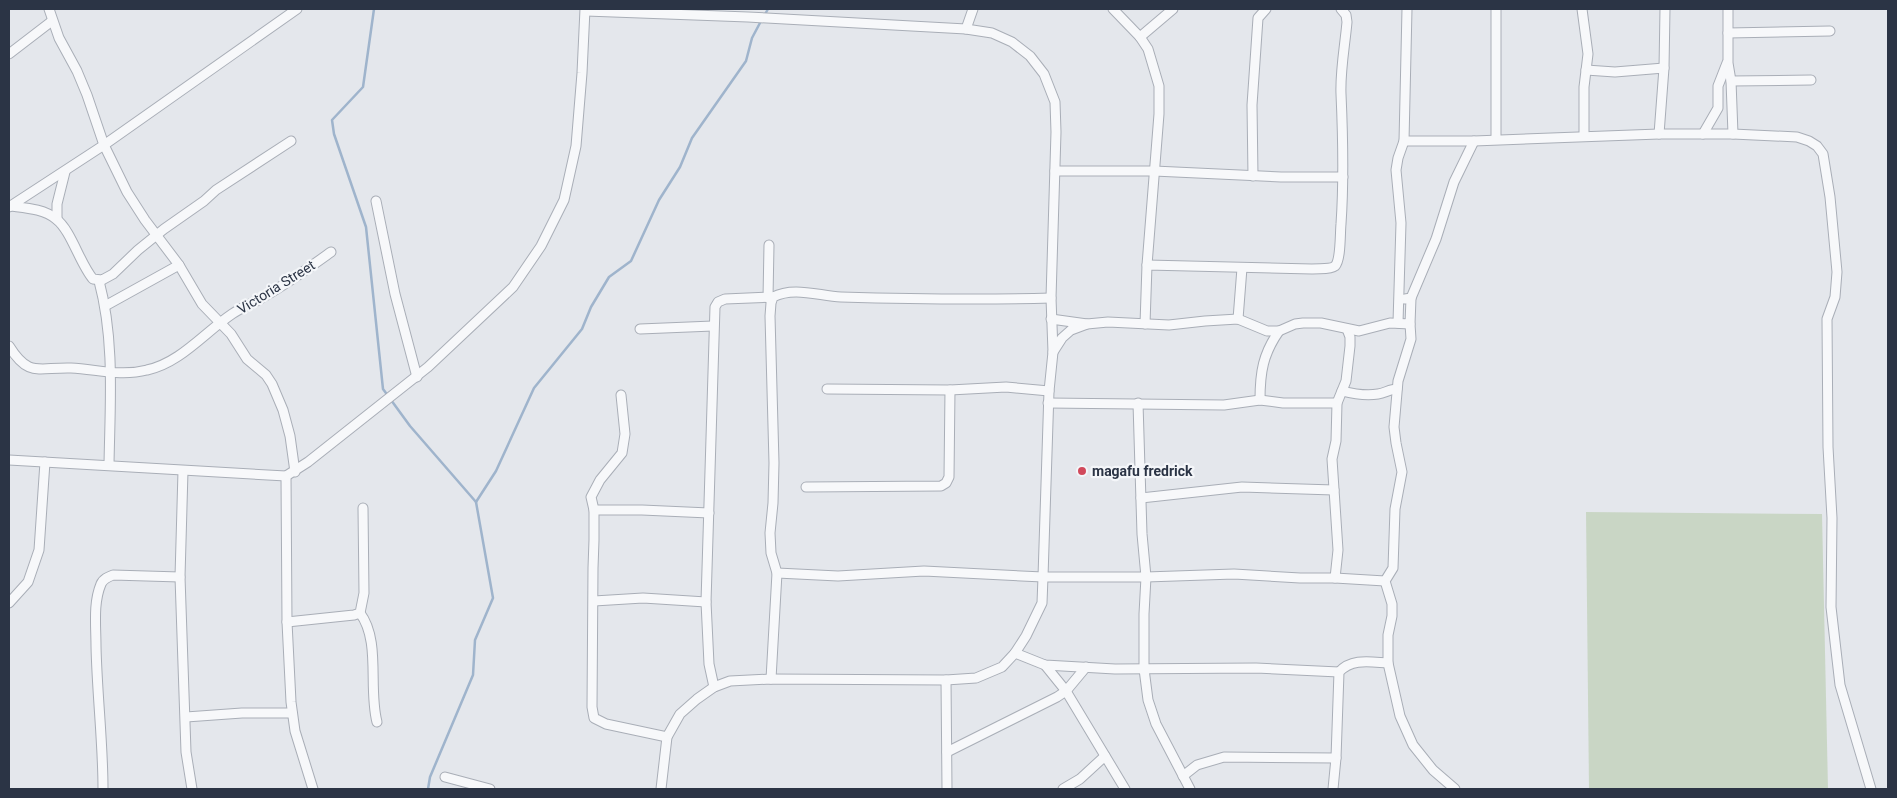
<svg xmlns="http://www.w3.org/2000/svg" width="1897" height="798" font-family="Roboto,sans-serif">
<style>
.green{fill:#c9d6c5}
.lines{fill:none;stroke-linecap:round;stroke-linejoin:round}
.stream{stroke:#9fb4cc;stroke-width:2.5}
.minor-casing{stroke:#a9aeb7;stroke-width:11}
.minor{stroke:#f7f8fa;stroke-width:9}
.poi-dot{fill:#d1495b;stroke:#f4f6f9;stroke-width:2}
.labels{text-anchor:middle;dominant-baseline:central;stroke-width:4.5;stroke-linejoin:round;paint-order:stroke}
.street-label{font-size:14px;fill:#2b3445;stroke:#f4f6f9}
.poi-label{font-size:14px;font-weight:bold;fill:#2b3445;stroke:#f4f6f9;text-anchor:start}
</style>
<rect width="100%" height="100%" fill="#e4e7ec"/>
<path class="green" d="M1586,512l236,2 6,275h-239z"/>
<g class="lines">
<g class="stream">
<path d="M374,9l-11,78 -31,33 2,14 32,93 17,162 27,37 66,76 17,96 -18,42 -2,35 -43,102 -2,12"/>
<path d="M764,16l4,-7"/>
<path d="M476,502l20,-31 38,-83 48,-59 9,-22 18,-30 22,-16 28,-61 21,-33 12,-29 54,-77 6,-23 9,-17"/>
</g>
<g class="minor-casing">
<g id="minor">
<path d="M49,9l10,29 18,33 10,24 17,50 23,47 18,28 34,45 23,39 29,30 16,25 19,16 6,9 11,26 7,26 5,36"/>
<path d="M1113,9l27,28 8,12 11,37v28l-12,151"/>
<path d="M1582,9l6,45 -4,33v49"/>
<path d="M1728,9v54l3,18 2,53 64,3 12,4 8,5 6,8 7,43 7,75 -2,25 -8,22 1,128 4,71 -1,89 9,78 31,104"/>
<path d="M586,11l162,6 218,12 26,4 20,9 18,14 14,18 11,28 1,30 -5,166 2,54 -4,39 -6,186 -1,26 -16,33 -11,17 -13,14 -26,11 -30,2 -175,-1 -41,2 -16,6 -17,12 -17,15 -13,23 -6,52"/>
<path d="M966,29l7,-20"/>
<path d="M1728,33l102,-2"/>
<path d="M1140,37l33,-28"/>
<path d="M9,54l43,-33"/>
<path d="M1586,70l29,2 49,-4"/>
<path d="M1731,81l80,-1"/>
<path d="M1659,134l5,-66 1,-59"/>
<path d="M1703,134l15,-26v-22l9,-23"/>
<path d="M1496,139v-130"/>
<path d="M1404,141h70l185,-7h74"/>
<path d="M1055,171h99l127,6h62"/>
<path d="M1253,176l-1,-71 6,-87 8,-9"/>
<path d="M376,201l19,93 22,83"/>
<path d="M11,206c15,2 33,3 45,13 15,11 24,45 37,60l9,1 11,-6 25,-24 26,-21 40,-28 12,-11 75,-49"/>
<path d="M9,207l95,-62 193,-136"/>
<path d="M57,219v-15l8,-32"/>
<path d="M99,281c16,60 11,122 10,184"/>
<path d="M768,298l1,-53"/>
<path d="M1405,299l6,-1 25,-59 18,-57 20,-41"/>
<path d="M105,306l74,-41"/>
<path d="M1051,319l36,5"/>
<path d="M1238,319l4,-51"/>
<path d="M1398,323l3,-100 -5,-53 2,-12 6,-17 3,-132"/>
<path d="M1145,324l2,-59 165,4c7,-1 18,1 23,-3 6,-6 5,-33 6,-42 3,-43 2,-86 0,-130 -1,-23 4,-49 6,-72l-1,-7 -5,-6"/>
<path d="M1410,324l1,15 -13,42 -4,46 2,16 6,29 -7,37 -2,59 -8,13 7,23v12l-4,19v28l12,53 13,29 20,25 22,19"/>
<path d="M640,329l73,-3"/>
<path d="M9,346c20,32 29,21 62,22 25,1 49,9 76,2 33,-7 57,-37 85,-56 10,-7 22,-11 33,-18 23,-13 45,-29 66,-44"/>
<path d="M1053,352l9,-14 9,-8 16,-6 21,-2 61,3 36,-4 33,-2 29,12h12l16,-7 8,-1h18l38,8 31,-8 20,1 1,-26"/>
<path d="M827,389l123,1 56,-3 43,4"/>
<path d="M1342,391c12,3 24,5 36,3 7,-1 12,-5 19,-5"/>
<path d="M621,395l4,39 -3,19 -22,27 -9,17 3,13v30l-1,28 -1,139 2,11 12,6 61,13"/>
<path d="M1260,400c0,-28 3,-46 19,-69"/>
<path d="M1048,403l176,2 36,-5 23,3h54"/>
<path d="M1138,403l4,131 4,43 -2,37v55l4,31 8,24 34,65"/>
<path d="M9,460l277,16 22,-14 120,-95 85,-80 28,-41 23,-46 12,-54 6,-73 3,-64"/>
<path d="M183,471l-3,106 6,175 6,37"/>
<path d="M286,476l1,146 4,80 4,29 18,58"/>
<path d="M806,487l135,-1 5,-3 3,-6 1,-87"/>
<path d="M1141,498l101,-11 92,3"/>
<path d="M594,510h48l67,3"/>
<path d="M777,573l61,3 86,-5 119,6h103l88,-3 66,4h35l50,3"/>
<path d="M1335,578l3,-28 -6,-91 4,-18 1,-38 9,-22 4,-35v-9l-3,-8"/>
<path d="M594,601l49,-3 63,4"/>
<path d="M9,603l19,-21 11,-32 6,-88"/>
<path d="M360,613c21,28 8,75 17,109"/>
<path d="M287,622l67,-7 6,-2 4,-20 -1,-85"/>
<path d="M1015,653l30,12 70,4 141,-1 83,4"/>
<path d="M1045,665l21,26 59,98"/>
<path d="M771,679l6,-106 -6,-20 -1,-20 3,-30 1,-40 -4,-147 1,-13 2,-6c21,-11 46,-1 68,0 70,2 140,3 210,1"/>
<path d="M946,680l1,109"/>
<path d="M714,687l-5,-23 -3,-62 9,-295 3,-5 7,-3 48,-2"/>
<path d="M186,717l56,-4h50"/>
<path d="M947,752l110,-55 9,-6 20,-24"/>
<path d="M1183,776l14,-11 27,-8 112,1"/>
<path d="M445,777l45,12"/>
<path d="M103,789c0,-47 -6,-95 -7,-143 0,-20 -3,-43 5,-62 2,-5 7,-7 12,-9l67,2"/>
<path d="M1063,789l17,-10 25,-23"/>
<path d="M1333,789l3,-31 3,-86c13,-14 31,-10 49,-9"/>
</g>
</g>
<use href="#minor" class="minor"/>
</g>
<circle class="poi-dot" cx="1082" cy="471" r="5"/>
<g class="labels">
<g class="street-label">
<text transform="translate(276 287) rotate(-32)">Victoria Street</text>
</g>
<g class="poi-label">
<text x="1092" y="471">magafu fredrick</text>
</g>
</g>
<rect width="1897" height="798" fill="none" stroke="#2b3445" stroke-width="20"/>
</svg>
